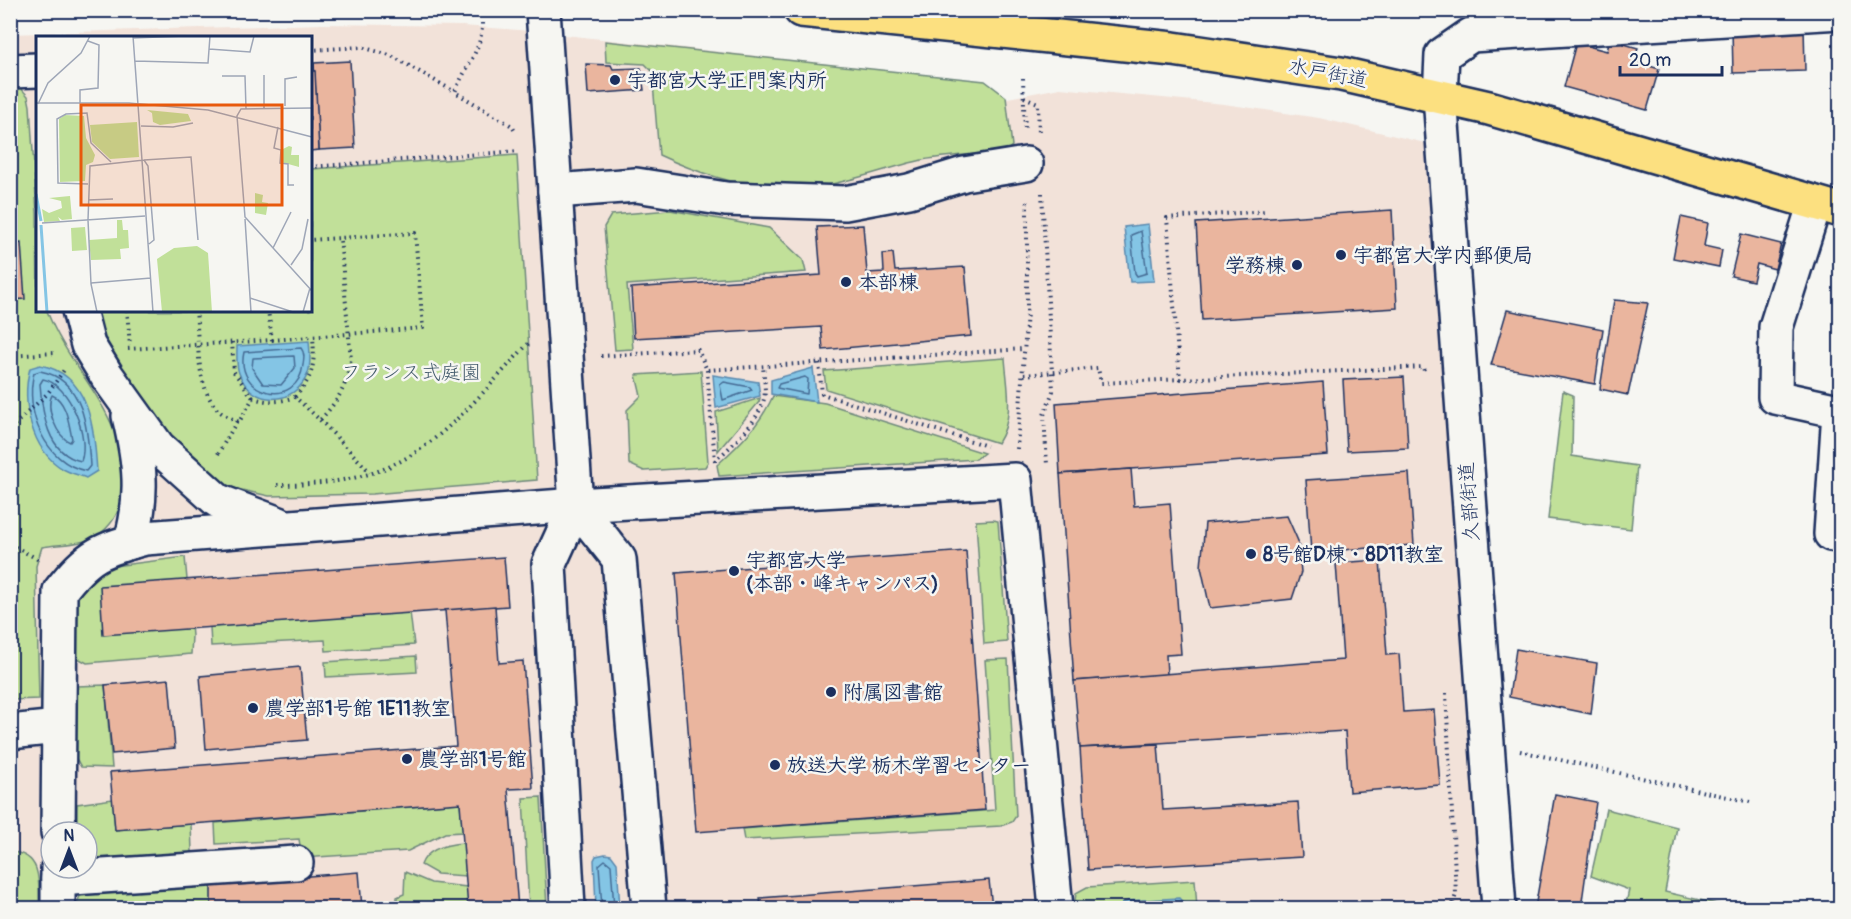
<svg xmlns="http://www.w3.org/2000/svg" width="1851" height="919" font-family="Pangolin,'Klee One',sans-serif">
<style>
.built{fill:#f2e2d9;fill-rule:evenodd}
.green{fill:#c1e099;stroke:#6e887c;stroke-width:1.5}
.water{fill:#84c5e5;stroke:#5a89af;stroke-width:1.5}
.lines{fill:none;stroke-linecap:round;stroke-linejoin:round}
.shore{stroke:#456b94;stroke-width:1.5}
.building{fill:#eab59e;stroke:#1b2f5e;stroke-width:1.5}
.minor-casing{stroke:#1b2f5e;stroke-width:38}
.highway-casing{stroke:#1b2f5e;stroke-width:38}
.path{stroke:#1b2f5e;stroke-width:4;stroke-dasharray:1.5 4.5;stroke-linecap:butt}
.minor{stroke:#f6f6f2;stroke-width:33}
.highway{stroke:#fce080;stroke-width:33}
.poi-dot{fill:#1b2f5e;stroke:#f6f6f2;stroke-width:2}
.labels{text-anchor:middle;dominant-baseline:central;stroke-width:5;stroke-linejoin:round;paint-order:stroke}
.street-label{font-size:20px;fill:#1b2f5e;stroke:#f6f6f2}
.poi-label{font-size:20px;font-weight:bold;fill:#1b2f5e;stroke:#f6f6f2;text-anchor:start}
.park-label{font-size:20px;fill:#445b6d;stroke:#f6f6f2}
.inset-river{fill:none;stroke:#84c5e5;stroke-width:3}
.inset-road{fill:none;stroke:#9ea6b7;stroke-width:1.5}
.view{fill:#e8590c;fill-opacity:0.15;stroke:#e8590c;stroke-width:3}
.inset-edge{fill:none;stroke:#1b2f5e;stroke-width:3}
</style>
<rect width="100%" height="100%" fill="#f6f6f2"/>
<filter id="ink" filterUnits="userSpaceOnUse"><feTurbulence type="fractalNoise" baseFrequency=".0167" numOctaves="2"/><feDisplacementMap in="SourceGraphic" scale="12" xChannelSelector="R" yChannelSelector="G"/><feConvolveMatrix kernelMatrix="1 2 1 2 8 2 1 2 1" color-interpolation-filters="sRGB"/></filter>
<g filter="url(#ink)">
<path class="built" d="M322,24l140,2 57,4 466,51 23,17 52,-10 164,16 95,14 106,25 56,765h-1470l-1,-874zM38,38h272v272h-272zM51,832h36v36h-36z"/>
<g class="green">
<path d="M605,41l380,40 21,16 6,49 -8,6c-27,2 -55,3 -82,8 -36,8 -70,22 -107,27 -52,7 -109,-10 -156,-32l-7,-84 -7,-7 -39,-2z"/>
<path d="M10,83h6l12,13 2,10 7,108 1,96 9,1c25,66 87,108 75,185 -3,19 -13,34 -31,43 -13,6 -35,5 -49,8l-6,19 3,133 -28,1z"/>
<path d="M517,155l20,325 -165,14 -103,2 -36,-8 -30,-12 -65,-68 -49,-97 221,-1 1,-141z"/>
<path d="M670,210l99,18 34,32 3,12 -179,13 6,64 -18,1 -11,-123 7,-12z"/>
<path d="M1005,358c2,29 10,59 -7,85l-172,-54 -2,-18z"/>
<path d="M701,371l7,91 -3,5 -61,4 -15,-7 -2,-54 14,-14 -5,-21z"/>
<path d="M1563,391l10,4 -1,61 65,10 -6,63 -83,-10z"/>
<path d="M773,396l52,7 159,50 -8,6 -257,17 -2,-11c23,-21 43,-40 56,-69z"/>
<path d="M760,398l-1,4 -41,49 -2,-39z"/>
<path d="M993,520l5,1 9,121 -23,2 -8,-123z"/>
<path d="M185,557l7,79 -1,18 -104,9 -13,-7 -2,-54 17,-25 25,-11z"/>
<path d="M410,612l4,33 -88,6 -1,-11 -114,6 -1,-19z"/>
<path d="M416,656l1,16 -91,5 -1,-15z"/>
<path d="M1008,659l8,157 -4,6 -11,4 -257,14 -2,-11 253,-19 -10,-150z"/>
<path d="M105,685l7,83 -31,-1 -5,-9 -4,-65 4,-7z"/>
<path d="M541,797l6,111h-18l-6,-110z"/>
<path d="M113,799l2,31 76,-6 1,27 -5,4 -100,3v-26h-10v-28z"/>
<path d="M460,803l3,29 -18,1 -37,18 -106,7 -3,-19 -83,5 -1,-21z"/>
<path d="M1606,809l71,18 -12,65 61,14v2h-101l4,-18 -38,-14z"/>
<path d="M464,843l2,33 -29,-2 -16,-9c6,-17 27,-21 43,-22z"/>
<path d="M11,852c32,2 28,32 28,56h-28z"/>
<path d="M405,872l26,11 36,4 1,21h-71v-11l7,-3z"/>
<path d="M1195,880l2,28h-123l2,-15 11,-6z"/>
<path d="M211,884l2,24h-138l5,-12 12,-5z"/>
</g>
<g class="water">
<path d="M1148,224l6,57 -24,1 -6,-55z"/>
<path d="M309,341c1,10 2,23 -1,32 -13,34 -57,34 -69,0 -3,-8 -2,-19 -2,-27z"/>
<path d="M40,365c50,9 54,63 57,106l-11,7c-7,-3 -16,-5 -23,-9 -32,-19 -42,-67 -33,-101z"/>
<path d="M813,368l4,34 -46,-8v-14z"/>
<path d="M713,375l45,7 2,14 -44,12z"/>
<path d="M605,854l6,1 6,8 3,45h-24l-2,-48 2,-4z"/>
<path d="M1179,898l9,10h-67l1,-5 6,-2z"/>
</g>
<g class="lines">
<g class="shore">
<path d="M1141,231l6,42 -10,3 -2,-3 -4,-38z"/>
<path d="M301,348c4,5 3,11 2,17 -5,45 -69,31 -59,-13z"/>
<path d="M294,356l1,12 -14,17 -18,-1 -11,-16 1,-10z"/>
<path d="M40,371c44,8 48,58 50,95l-4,5c-41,-8 -62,-60 -52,-98z"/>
<path d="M805,377l3,2 -1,15 -30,-6 2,-4z"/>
<path d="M43,379c27,5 47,58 38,82 -34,-7 -39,-49 -41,-77z"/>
<path d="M724,382l26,5 2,3 -29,10 -3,-15z"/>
<path d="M52,395c15,6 17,30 20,44l-2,3c-13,-5 -25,-34 -18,-47z"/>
<path d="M602,908l-3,-43 6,-5 6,5 3,43"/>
</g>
</g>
<g class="building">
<path d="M1804,26l1,45 -72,2 -1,-45z"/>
<path d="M1610,40l28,8 -4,13 25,8 -12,41 -83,-23 12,-44 31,8z"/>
<path d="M350,61l5,87 -36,2 -5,-87z"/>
<path d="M586,64l25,1 2,4 28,-1 3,22 -56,4z"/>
<path d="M310,71h5l4,79 -9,1z"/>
<path d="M1392,210l5,98 -195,12 -6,-97z"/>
<path d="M1681,217l27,6 -4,23 18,4 -3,17 -46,-9z"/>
<path d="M863,225l4,48 17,-1 -1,-18 10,-1 2,18 70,-4 6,69 -148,14 -2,-23 -187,11 -3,-50 190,-13 -4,-48z"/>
<path d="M1741,234l40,10 -6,25 -18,-5 -4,17 -22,-5z"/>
<path d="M21,243l4,56 -15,1v-56z"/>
<path d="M1614,300l34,3 -20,92 -28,-6z"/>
<path d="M1507,310l96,19 -8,55 -104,-19z"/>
<path d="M1404,377l4,71 -61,3 -4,-71z"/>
<path d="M1323,382l5,73 -268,19 -4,-71z"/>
<path d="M1131,469l3,37 36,-3 11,151 -15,1 1,20 -93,6 -14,-207z"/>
<path d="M1409,473l5,72 -103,7 -5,-72z"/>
<path d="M1287,516l11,25 3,31 -9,27 -82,9 -9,-41 4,-44z"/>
<path d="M966,551l19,259 -289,22 -20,-259z"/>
<path d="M504,557l4,49 -405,29 -3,-49z"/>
<path d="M1380,560l7,95 12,-1 4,58 31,-2 6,75 -91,7 -4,-61 -265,17 -6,-67 269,-21 -7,-97z"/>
<path d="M495,606l4,57 24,-2 10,127 -25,1 10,119h-50l-8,-105 -345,27 -5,-58 346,-26 -11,-136z"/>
<path d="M1516,649l81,14 -6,51 -82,-17z"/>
<path d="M300,667l7,73 -101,9 -6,-73z"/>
<path d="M169,679l6,69 -63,6 -7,-69z"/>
<path d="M1158,744l5,66 135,-8 4,55 -214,13 -8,-122z"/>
<path d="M1555,794l41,8 -15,106h-46z"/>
<path d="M359,872l3,36h-151v-24z"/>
<path d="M989,880l3,28h-231l-1,-10z"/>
</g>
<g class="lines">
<g class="minor-casing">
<g id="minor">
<path d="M543,10l33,495 -27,59 19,344"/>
<path d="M10,71l28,-1"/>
<path d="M555,191l81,-6 90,14 119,4 64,-12 55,-17 62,-10"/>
<path d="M1815,203l-39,124 -1,70 64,14 -8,123 9,1"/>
<path d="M79,310l9,35 19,31 51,71 60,54 61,23"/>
<path d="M129,416c11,46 15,79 2,126"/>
<path d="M576,505l439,-25 41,428"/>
<path d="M10,732l48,-5"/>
<path d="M58,832l2,-241c27,-36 42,-42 85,-53l431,-33 43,54 30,349"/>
<path d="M58,879l238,-16"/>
<path d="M58,908v-40"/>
<path d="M1499,908l-59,-812 2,-41 29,-20 369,-23"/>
</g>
</g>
<g class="highway-casing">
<path id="highway" d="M801,10l372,39 168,25 148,34 351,102"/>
</g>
<g class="path">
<path d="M482,23c1,25 -18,46 -27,69l57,34 4,7"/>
<path d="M310,50l51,-3 29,8 65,37"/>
<path d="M1023,78l2,53"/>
<path d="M1024,97l14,6 1,32"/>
<path d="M310,167l209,-16"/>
<path d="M1042,193l11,198 -9,24 3,50"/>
<path d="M127,310l3,36"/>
<path d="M196,310c3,31 -1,76 22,100 5,5 15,9 21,12l14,-24c16,5 27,4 42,-1l25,23c18,-19 27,-34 31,-60l-11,-122"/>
<path d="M272,340l151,-12 -8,-95 -105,7"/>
<path d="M232,342l2,30 19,26"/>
<path d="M128,349l144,-9 -4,-30"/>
<path d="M10,356l45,-3"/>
<path d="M601,356l97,-6 9,20 317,-21"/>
<path d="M819,363l3,31 165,52"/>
<path d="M707,370l8,91"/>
<path d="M1024,375l74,-7 3,15 322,-16 1,4"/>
<path d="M1180,380l-13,-162 100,-7"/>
<path d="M295,397c19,-21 20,-33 18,-60"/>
<path d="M320,420l50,52"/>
<path d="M10,429l38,-36 16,-23"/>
<path d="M1017,449l10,-137v-113"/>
<path d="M218,454l19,-33"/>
<path d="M715,461c18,-17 42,-37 49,-62 2,-9 0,-22 -1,-32"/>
<path d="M277,485c35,0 71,-3 104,-15 61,-23 106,-84 150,-129"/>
<path d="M10,544l31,17"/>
<path d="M1446,693l10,201 -4,14"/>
<path d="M1520,751l230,51"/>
</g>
<use href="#minor" class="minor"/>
<use href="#highway" class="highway"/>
</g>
</g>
<g class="poi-dot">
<circle cx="615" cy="80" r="6"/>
<circle cx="1341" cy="255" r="6"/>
<circle cx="1297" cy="265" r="6"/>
<circle cx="846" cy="282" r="6"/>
<circle cx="1251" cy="554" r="6"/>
<circle cx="734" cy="571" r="6"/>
<circle cx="831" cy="692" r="6"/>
<circle cx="253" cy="708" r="6"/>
<circle cx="407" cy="759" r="6"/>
<circle cx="775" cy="765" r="6"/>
</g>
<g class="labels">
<g class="street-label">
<text transform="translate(1328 73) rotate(11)">水戸街道</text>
<text transform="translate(1469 502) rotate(-94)">久部街道</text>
</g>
<g class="poi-label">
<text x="627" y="80">宇都宮大学正門案内所</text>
<text x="1353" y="255">宇都宮大学内郵便局</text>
<text x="1285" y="265" text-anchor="end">学務棟</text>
<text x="858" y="282">本部棟</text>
<text x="1263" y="554">8号館D棟・8D11教室</text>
<text x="746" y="560">宇都宮大学<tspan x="746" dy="23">(本部・峰キャンパス)</tspan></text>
<text x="843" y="692">附属図書館</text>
<text x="265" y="708">農学部1号館 1E11教室</text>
<text x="419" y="759">農学部1号館</text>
<text x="787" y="765">放送大学 栃木学習センター</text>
</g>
<g class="park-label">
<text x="411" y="372">フランス式庭園</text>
</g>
</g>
<g transform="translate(36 36)">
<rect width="276" height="276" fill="#f6f6f2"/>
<path d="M111,74l41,4 3,7 -31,4 -7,-3 -1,-9zM29,79l19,1 2,22 9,17 -2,7 -7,3 -1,16 -25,1 -1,-63zM101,86l2,35 -29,2 -18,-17 -2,-17zM253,110l3,1 -1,8h8v12l-18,-5v-12zM219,157l8,2 -1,7 6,1 -2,12 -11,-2zM34,160l2,23 -10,1 -4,-3 2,4 -16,1 -2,-13 7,4 13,-5 -1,-7 -12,-3zM81,184h5l1,10h5l1,18 -9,1 1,10 -30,1 -2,-20 28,-2zM49,191l2,23 -15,1 -1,-23zM161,210l11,7 4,59h-50l-5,-53 17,-11z" fill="#c1e099"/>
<path class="inset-river" d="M0,158l5,27M5,189l6,87"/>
<path class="inset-road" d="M97,0l20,276M97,2l52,-2M173,13l41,3 4,-16M99,25l73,2 2,-27M228,39v33M186,40h23l1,33M0,67h93l79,7 104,27M44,67v-13l18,-2 1,-43 -11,-4M2,68l10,-21 33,-30 9,-17M249,70v-27l12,-2M276,72l-71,1 -4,7 8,101 67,74M105,90l32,1 20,-4M242,91l-4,21 7,2 -1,13 8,1v21h6M108,124l47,-3 7,83M52,148l-30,-1 -1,-64 9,-5 21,-1 4,30 20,19M52,164l25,-1M209,183l6,93M6,187l103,-7M237,212l18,-36M255,229l11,-16 6,-30M55,247l60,-5M214,262l43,14M61,276l-6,-28 -3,-64 2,-54 54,-6 4,6 6,74 -5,4M267,276l7,-24"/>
<path class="view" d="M45,69h201v100h-201z"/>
<rect width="276" height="276" class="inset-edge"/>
</g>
<rect width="1851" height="919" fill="none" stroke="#f6f6f2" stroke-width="36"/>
<rect x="18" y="18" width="1815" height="883" fill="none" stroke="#1b2f5e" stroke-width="2" filter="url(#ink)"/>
<g transform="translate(69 850)"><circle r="28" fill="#f6f6f2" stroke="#9ea6b7" stroke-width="1.5"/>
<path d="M0-4.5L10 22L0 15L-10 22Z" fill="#1b2f5e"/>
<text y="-9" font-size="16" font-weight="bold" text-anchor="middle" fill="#1b2f5e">N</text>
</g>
<path d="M1620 66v9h102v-9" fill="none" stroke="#1b2f5e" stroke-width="3"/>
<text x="1629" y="66" font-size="18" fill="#1b2f5e" stroke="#f6f6f2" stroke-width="4.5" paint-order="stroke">20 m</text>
</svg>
